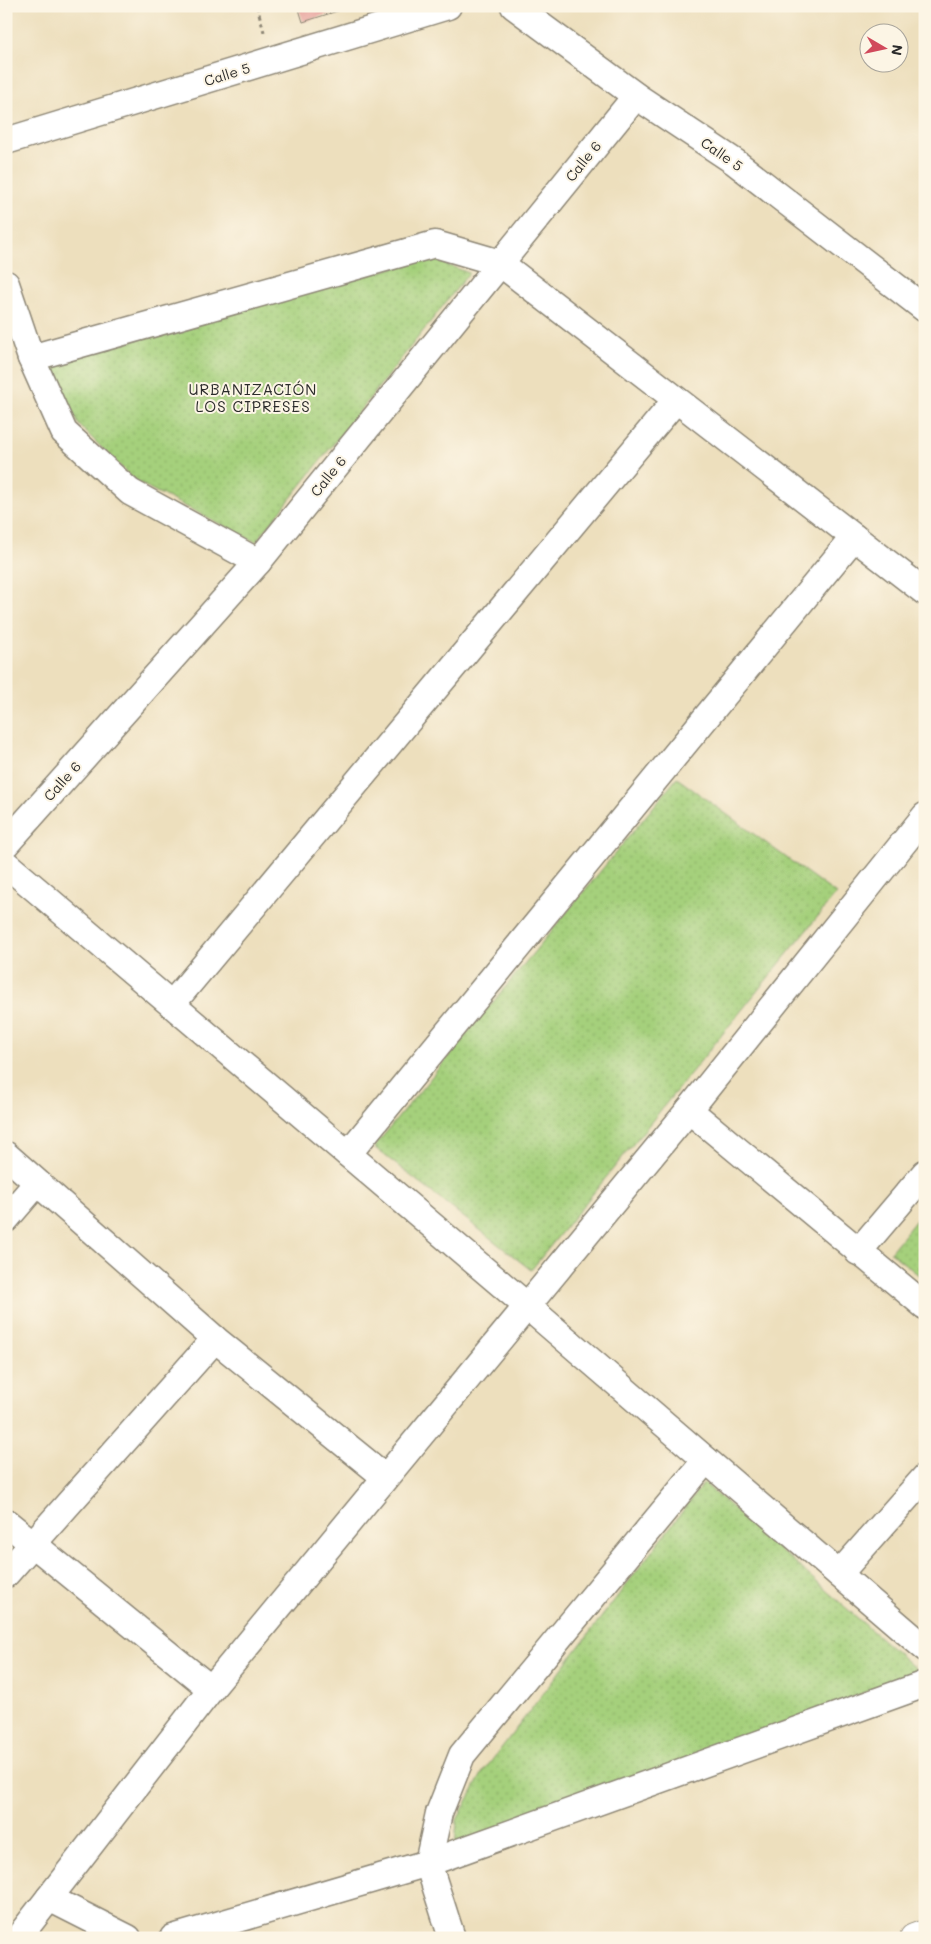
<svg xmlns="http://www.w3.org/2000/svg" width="931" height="1944" font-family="Mali,sans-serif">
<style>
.grass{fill:url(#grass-dots);stroke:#687e54}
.building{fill:#e18886}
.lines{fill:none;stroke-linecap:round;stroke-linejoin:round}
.street-casing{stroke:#8c8574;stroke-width:29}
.secondary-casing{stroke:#8c8574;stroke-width:30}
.path{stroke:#8c8574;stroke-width:3;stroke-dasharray:4 4;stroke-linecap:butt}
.street{stroke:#fff;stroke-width:26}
.secondary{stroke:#fff;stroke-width:28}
.labels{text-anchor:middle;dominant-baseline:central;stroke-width:4;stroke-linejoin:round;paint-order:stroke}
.street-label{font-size:14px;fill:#2b2b2b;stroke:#fcf5e5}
.neighbourhood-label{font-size:15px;letter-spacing:1px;fill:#2b2b2b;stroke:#fcf5e5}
</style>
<defs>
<pattern id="grass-dots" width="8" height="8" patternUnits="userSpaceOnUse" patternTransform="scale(1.25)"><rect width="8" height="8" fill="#a5d07c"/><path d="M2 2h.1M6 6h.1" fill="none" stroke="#8eb36b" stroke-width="1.8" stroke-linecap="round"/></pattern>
</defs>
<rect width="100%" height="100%" fill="#fcf5e5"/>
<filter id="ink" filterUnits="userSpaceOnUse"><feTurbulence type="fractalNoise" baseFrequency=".02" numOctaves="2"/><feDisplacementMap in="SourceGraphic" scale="10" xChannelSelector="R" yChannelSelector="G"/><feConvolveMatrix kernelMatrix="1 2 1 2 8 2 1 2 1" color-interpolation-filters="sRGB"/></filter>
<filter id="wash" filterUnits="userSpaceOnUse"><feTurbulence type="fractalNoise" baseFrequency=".0096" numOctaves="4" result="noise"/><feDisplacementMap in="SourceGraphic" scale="20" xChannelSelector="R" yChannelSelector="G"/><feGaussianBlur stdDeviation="1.12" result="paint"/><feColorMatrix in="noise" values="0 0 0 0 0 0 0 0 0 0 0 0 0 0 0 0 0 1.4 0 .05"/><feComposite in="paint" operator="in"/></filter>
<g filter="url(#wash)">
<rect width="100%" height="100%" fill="#eddfbd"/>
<g class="grass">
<path d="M429,258l40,15 -213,269 -121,-61 -56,-56 -30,-61z"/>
<path d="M677,778l159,116 -305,376 -157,-123z"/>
<path d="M925,1209v71l-35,-28z"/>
<path d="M704,1483l215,189 -464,175 2,-27 26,-48z"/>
</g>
<g id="blocks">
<path class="building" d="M298,6h52v1l-47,15z"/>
</g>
</g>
<g filter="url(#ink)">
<use href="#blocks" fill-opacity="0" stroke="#8c8574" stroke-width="1"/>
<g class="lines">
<g class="street-casing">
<g id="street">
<path d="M514,6l122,90 99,66 190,147"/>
<path d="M6,141l442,-135"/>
<path d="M6,284l25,74 33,74 66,60 128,70"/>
<path d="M31,358l404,-114 65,19 425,329"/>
<path d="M6,844l252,-282 378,-466"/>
<path d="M6,864l521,442 398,342"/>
<path d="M172,1004l504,-604"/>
<path d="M689,1110l236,196"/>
<path d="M348,1154l506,-617"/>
<path d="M6,1155l209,184 170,138"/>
<path d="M6,1219l31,-36"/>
<path d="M858,1252l67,-79"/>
<path d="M6,1522l205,167"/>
<path d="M6,1574l209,-235"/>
<path d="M839,1574l86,-97"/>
<path d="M49,1898l79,40"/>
<path d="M18,1938l193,-249 478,-579 236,-294"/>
<path d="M173,1938l255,-75 497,-179"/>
<path d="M452,1938l-24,-75 11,-50 23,-58 244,-295"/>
</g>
</g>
<g class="secondary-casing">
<path id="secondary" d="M914,1938l11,-4"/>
</g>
<path class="path" d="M257,6l7,26"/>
<use href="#street" class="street"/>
<use href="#secondary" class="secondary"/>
</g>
</g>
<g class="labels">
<g class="street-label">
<text transform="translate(227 74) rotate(-17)">Calle 5</text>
<text transform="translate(722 154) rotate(35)">Calle 5</text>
<text transform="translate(583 161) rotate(-51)">Calle 6</text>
<text transform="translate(328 476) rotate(-51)">Calle 6</text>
<text transform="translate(62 781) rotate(-48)">Calle 6</text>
</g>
<g class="neighbourhood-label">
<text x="253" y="389">URBANIZACIÓN<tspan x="253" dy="17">LOS CIPRESES</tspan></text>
</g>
</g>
<rect width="931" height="1944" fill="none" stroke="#fcf5e5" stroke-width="25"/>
<g transform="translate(884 48) rotate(99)"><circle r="24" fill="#fcf5e5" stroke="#a8a49b"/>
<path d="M0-4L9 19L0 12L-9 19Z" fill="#d1495b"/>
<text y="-8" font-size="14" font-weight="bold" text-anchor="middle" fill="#2b2b2b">N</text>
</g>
</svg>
